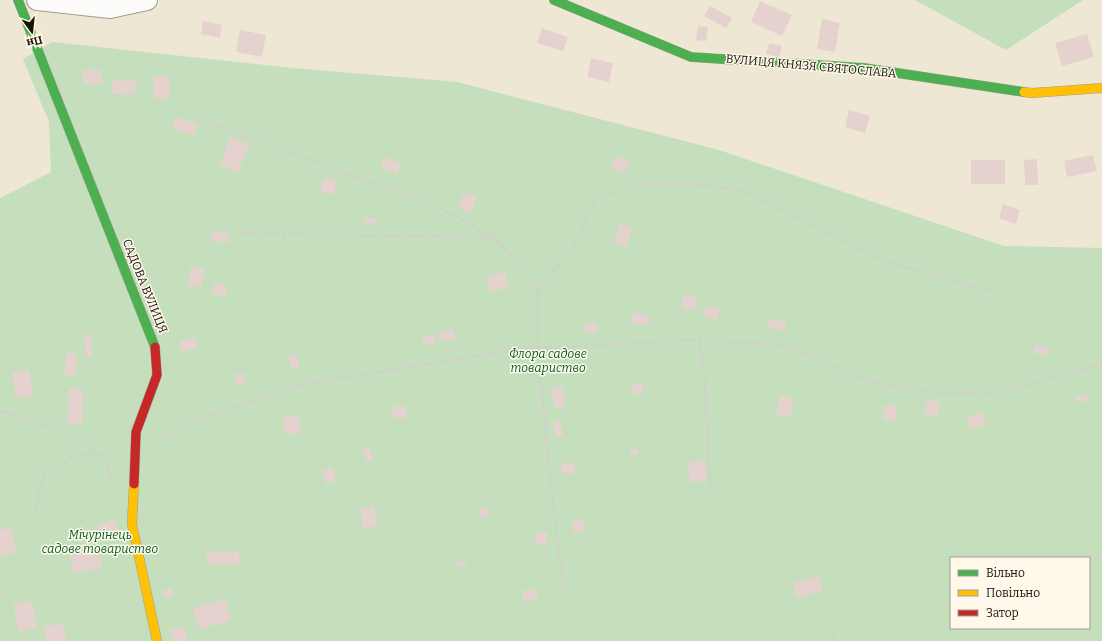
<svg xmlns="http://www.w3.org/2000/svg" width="1102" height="641" font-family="Bitter,serif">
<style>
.green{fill:#c5debc;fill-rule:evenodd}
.building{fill:#e5d2ce}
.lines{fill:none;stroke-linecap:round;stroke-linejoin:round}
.street-casing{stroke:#a29d8f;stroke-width:22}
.fast-casing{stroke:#a29d8f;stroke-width:10}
.slow-casing{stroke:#a29d8f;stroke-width:10}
.jam-casing{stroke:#a29d8f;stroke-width:10}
.path{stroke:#d2cfca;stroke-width:2.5;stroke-dasharray:4 2;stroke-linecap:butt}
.street{stroke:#fcfbf9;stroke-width:20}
.fast{stroke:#4caf50;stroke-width:9}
.slow{stroke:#ffc107;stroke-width:9}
.jam{stroke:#c62828;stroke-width:9}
.labels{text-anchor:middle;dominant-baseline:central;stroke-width:3;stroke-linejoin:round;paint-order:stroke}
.street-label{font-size:12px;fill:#191408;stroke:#fff9ec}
.park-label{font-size:12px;font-style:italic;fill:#005d1e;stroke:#fff9ec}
</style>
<rect width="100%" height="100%" fill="#eee7d4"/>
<g class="green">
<path d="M915,0h168l-77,50z"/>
<path d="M52,42l241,26 164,14 262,68 285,96 98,2v393h-1102v-443l51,-26 -2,-50 -26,-63zM951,558h138v70h-138z"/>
</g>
<g class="building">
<path d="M760,1l32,14 -10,21 -31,-14z"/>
<path d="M710,6l22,12 -6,10 -22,-12z"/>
<path d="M822,19l18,4 -5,29 -18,-3z"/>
<path d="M203,21l19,4 -2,13 -19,-4z"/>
<path d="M698,26l10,1 -2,14 -10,-1z"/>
<path d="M542,28l26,9 -5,14 -26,-8z"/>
<path d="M240,30l26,5 -4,22 -26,-5z"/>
<path d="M1087,34l7,23 -32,9 -7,-23z"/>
<path d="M769,43l13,3 -3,11 -13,-3z"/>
<path d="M591,58l22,5 -4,19 -22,-5z"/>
<path d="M83,70h18l1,14h-19z"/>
<path d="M154,76l16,1 -1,22 -16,-1z"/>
<path d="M113,79l23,1 -1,15 -23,-1z"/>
<path d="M849,110l21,6 -5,17 -20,-6z"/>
<path d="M175,117l23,6 -3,12 -23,-6z"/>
<path d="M230,137l19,7 -11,28 -18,-7z"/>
<path d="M1093,155l4,16 -30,6 -3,-16z"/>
<path d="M616,156l13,5 -5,13 -13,-6z"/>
<path d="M385,157l16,7 -4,10 -17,-7z"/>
<path d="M1037,159l1,26h-13l-1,-25z"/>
<rect x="971" y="160" width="34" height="24"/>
<path d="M323,178l13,2 -2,14 -13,-1z"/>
<path d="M464,193l13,4 -6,16 -13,-5z"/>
<path d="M1003,204l17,6 -4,14 -17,-6z"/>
<path d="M365,218h11l-1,6h-10z"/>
<path d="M619,224l13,3 -5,20 -13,-4z"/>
<path d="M213,231l17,3 -2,9 -17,-2z"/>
<path d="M190,267l14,1 -2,18 -13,-1z"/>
<path d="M506,273l2,15 -19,3 -2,-16z"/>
<path d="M214,283l13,2 -1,11 -14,-2z"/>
<path d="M683,295l13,2 -1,13 -13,-1z"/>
<path d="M706,305l14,4 -3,11 -14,-4z"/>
<path d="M632,313l17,2 -1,10 -17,-2z"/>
<path d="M769,318l18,4 -2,9 -18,-4z"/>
<path d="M585,323h13l-1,10 -13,-1z"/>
<path d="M454,330l1,10 -15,1v-10z"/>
<path d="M84,334h7l2,22h-7z"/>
<path d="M434,335l1,9 -12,1 -1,-9z"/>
<path d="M194,337l3,10 -14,5 -4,-10z"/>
<path d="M1034,345l14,2 -1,8 -14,-2z"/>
<path d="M66,353l11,1 -1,21h-12z"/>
<path d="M296,354l4,13 -8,2 -4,-12z"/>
<path d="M29,370l4,26 -17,2 -4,-25z"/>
<path d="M244,373l2,10 -9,2 -2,-11z"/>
<rect x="632" y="383" width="11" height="11"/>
<path d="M563,386l2,21 -11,1 -2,-21z"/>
<path d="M69,388l14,1 -1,35h-15z"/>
<path d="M1087,395l1,6 -12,1 -1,-6z"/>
<path d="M780,396l14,3 -4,18 -14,-3z"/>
<path d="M928,400l12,3 -3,14 -13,-3z"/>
<path d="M394,405l13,2 -2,12 -13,-2z"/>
<path d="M884,405l13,1 -2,15 -12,-2z"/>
<path d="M982,412l4,12 -15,5 -4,-12z"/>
<rect x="284" y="417" width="16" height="17"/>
<path d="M559,421l5,14 -8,2 -4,-14z"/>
<path d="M368,447l5,12 -6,3 -5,-13z"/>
<path d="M638,449l1,6 -9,1v-6z"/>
<path d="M704,460l3,20 -16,3 -4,-20z"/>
<path d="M561,463h14l-1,11 -13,-1z"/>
<path d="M332,468l4,13 -10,3 -4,-13z"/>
<path d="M374,506l3,20 -14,2 -3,-20z"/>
<path d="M480,508l8,1 -1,9 -8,-1z"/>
<path d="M115,519l4,12 -19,6 -4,-11z"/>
<path d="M583,520l2,10 -11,3 -3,-10z"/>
<path d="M12,528l4,25 -16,3v-26z"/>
<path d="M537,532l11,1 -2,13 -11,-2z"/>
<path d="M99,548l3,20 -29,5 -3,-20z"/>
<path d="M239,552v12l-32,1 -1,-12z"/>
<path d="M458,560l8,2 -1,6 -9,-2z"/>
<path d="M819,576l4,15 -27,7 -3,-15z"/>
<path d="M172,588l2,7 -10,3 -2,-7z"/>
<path d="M523,590h15l-1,10h-14z"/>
<path d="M226,599l5,21 -32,9 -6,-21z"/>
<path d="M32,601l5,27 -18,4 -6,-28z"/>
<path d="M62,623l5,18h-20l-3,-14z"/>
<path d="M184,627l3,14h-14l-3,-11z"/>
</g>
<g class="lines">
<g class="street-casing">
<path id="street" d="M37,0l73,8 37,-8"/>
</g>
<g class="fast-casing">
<g id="fast">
<path d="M18,0l137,347"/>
<path d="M554,0l137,57 173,11 160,24"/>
</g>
</g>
<g class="slow-casing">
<g id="slow">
<path d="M1024,92l8,1 70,-5"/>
<path d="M134,484l-2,40 25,117"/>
</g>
</g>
<g class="jam-casing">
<path id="jam" d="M134,484l2,-52 21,-57 -2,-28"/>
</g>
<g class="path">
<path d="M209,123l227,83 60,32 42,52v59l12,127 13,112"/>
<path d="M240,233l256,5"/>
<path d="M538,290l34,-41 23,-49 39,-16h60l48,6 140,70 84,25 30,6"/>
<path d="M700,341l4,31 7,120"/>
<path d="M0,411c36,7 70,26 102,44"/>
<path d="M154,440l67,-29 73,-25 217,-36 179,-10 94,5 87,37 72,12 59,-2 100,-28"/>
<path d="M35,510l9,-36 32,-18 26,-1 11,26"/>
<path d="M1089,559l13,-2"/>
<path d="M831,632l3,9"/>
</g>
<use href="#street" class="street"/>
<use href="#fast" class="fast"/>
<use href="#slow" class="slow"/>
<use href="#jam" class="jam"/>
</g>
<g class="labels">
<g class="street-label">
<text transform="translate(811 66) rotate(5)">ВУЛИЦЯ КНЯЗЯ СВЯТОСЛАВА</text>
<text transform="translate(145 286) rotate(68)">САДОВА ВУЛИЦЯ</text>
</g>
<g class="park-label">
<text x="548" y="354">Флора садове<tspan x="548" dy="14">товариство</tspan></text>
<text x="100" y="535">Мічурінець<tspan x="100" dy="14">садове товариство</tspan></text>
</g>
</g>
<rect x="950" y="557" width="140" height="72" fill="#fff9ec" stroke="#a39d91"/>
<rect x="958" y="570" width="20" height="6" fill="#4caf50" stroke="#a39d91"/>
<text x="986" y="577" font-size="12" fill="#191408">Вільно</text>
<rect x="958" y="590" width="20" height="6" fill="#ffc107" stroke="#a39d91"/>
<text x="986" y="597" font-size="12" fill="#191408">Повільно</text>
<rect x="958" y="610" width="20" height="6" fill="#c62828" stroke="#a39d91"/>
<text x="986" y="617" font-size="12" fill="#191408">Затор</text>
<g transform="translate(32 32) rotate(165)" stroke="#fff9ec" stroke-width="3" paint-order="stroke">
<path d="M0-3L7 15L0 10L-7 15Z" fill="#191408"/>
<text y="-6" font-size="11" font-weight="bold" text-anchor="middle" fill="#191408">Пн</text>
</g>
</svg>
